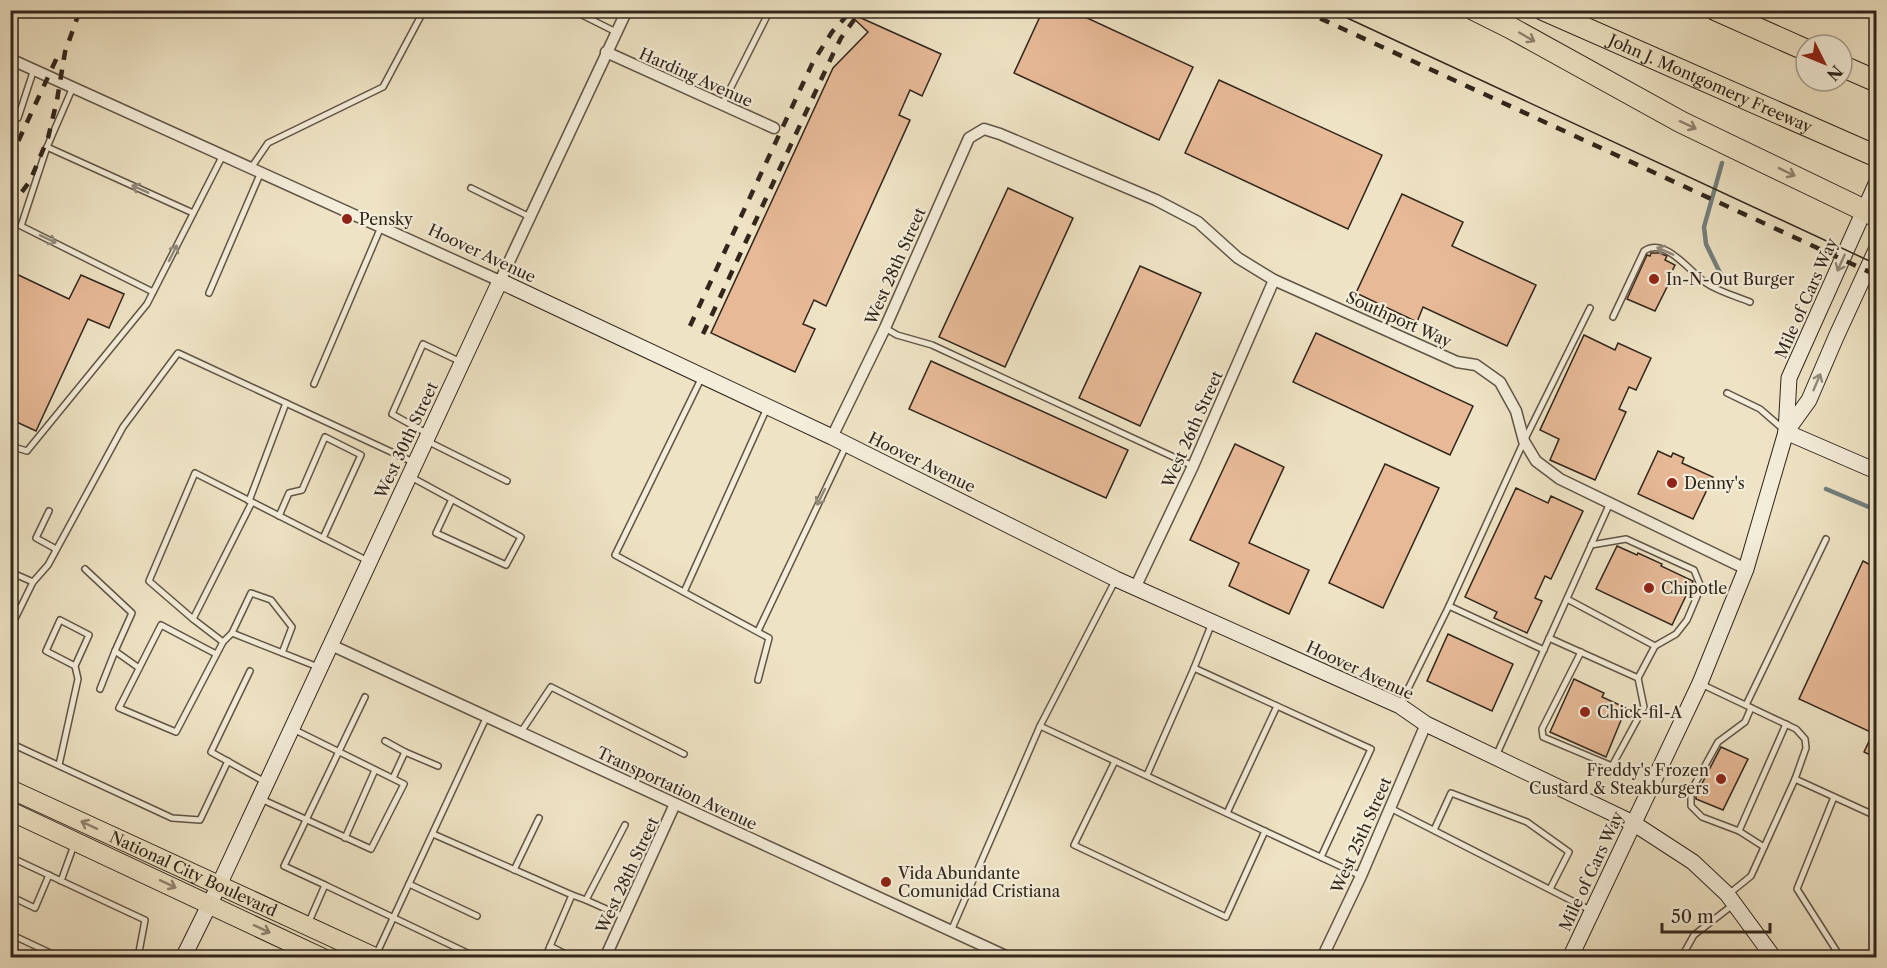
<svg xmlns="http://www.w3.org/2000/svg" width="1887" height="968" font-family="'Libre Caslon Text',serif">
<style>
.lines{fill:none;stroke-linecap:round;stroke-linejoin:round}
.stream{stroke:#727f7e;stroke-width:4.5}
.building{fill:#e7b997;stroke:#31261c;stroke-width:1.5}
.lane-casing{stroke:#605546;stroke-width:8}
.street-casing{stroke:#605546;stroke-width:13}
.secondary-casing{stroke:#31261c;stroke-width:17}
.primary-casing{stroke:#31261c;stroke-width:20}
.highway-casing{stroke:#31261c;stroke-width:23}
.lane{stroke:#f4edd9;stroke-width:5}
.street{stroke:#f4edd9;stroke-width:10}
.secondary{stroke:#f4edd9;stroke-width:15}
.primary{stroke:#eee3c4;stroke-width:18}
.highway{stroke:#eee3c4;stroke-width:21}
.tram{stroke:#31261c;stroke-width:1.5}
.rail{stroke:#31261c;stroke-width:4.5;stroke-dasharray:10 10;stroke-linecap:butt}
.oneway{stroke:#908470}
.oneway2{stroke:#928a7a}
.poi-dot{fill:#8f2418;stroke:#f4edd9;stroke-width:2}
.labels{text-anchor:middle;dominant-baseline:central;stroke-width:4.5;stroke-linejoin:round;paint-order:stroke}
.street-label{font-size:16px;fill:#31261c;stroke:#f4edd9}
.poi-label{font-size:16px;fill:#31261c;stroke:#f4edd9;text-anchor:start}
</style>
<rect width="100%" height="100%" fill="#eee3c4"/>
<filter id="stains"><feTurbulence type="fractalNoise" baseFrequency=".00333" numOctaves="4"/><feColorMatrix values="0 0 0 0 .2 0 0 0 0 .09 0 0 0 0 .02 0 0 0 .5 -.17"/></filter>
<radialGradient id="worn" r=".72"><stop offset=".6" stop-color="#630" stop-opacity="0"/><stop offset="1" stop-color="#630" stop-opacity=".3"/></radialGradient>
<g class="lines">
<g class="stream">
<path d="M1721,275l-15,-31 -2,-17 18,-64"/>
<path d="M1826,489l50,21"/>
</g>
</g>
<g class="building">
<path d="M1043,10h27l123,57 -34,73 -145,-67z"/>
<path d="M850,13l91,41 -19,42 -12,-6 -11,25 11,5 -84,186 -12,-6 -11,24 12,5 -20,43 -84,-39 122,-265 35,-36 -19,-18z"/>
<path d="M1219,80l163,75 -34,74 -163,-76z"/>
<path d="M1008,188l65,30 -68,149 -66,-30z"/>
<path d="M1402,194l61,28 -11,24 84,39 -29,61 -84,-39 -6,15 -61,-29z"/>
<path d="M1651,253h8l8,3 -2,4 10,5 -8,17 2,1 -14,28 -28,-12 20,-44 3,1z"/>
<path d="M1140,266l61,27 -61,133 -61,-28z"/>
<path d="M10,271l59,28 12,-24 43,19 -15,34 -21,-9 -52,112 -26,-12z"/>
<path d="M1316,333l157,73 -23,49 -157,-73z"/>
<path d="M1584,335l31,15 3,-7 33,15 -15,32 -7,-3 -10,22 7,3 -31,68 -45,-20 9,-21 -19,-9z"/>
<path d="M931,361l197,89 -22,48 -197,-89z"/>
<path d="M1235,444l49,23 -35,76 60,27 -20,44 -60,-28 10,-23 -49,-23z"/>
<path d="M1658,451l13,6 2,-4 11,5 -2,5 31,14 -20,42 -55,-25z"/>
<path d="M1385,464l54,24 -56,120 -54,-25z"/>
<path d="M1516,488l32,15 3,-7 32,15 -32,68 -6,-3 -10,22 7,3 -15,32 -33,-15 3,-6 -32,-15z"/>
<path d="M1617,546l20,9 1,-2 24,11 -1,2 32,15 -21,44 -76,-36z"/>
<path d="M1863,561l13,7v190l-12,-6 9,-19 -74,-34z"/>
<path d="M1448,634l65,30 -21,47 -65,-30z"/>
<path d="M1574,679l30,14 -2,4 24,11 -20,49 -56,-25z"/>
<path d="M1721,747l27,12 -25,51 -27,-11v-4z"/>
</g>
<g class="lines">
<g class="lane-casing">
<g id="lane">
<path d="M572,10l44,22"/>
<path d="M722,105l48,-95"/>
<path d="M10,114l8,4 16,-49"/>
<path d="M47,147l26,-60"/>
<path d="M251,168l17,-25 115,-56 41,-77"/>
<path d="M471,188l59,29"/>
<path d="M153,292l-132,-66 26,-79 146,66"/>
<path d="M209,293l52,-121"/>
<path d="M1613,317l31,-66c21,-15 47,22 62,32 13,9 30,13 44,19"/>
<path d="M885,328l12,7 35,10 261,121"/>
<path d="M701,379l-86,176 154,83 -11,42"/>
<path d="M314,384l67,-157"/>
<path d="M1727,393l33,16 23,20"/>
<path d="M428,434l-36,-20 31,-70 38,18"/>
<path d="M427,441l80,40"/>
<path d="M10,446l17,5 120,-147 76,-149"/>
<path d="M411,477l110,60 -15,28 -70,-32 16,-34"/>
<path d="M249,501l37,-98"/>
<path d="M252,502l-59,117 -44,-38 46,-108 173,88"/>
<path d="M49,511l-13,27 20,11"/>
<path d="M279,516l10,-23 13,-3 23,-53 36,18 -38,83"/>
<path d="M10,518h2"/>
<path d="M1591,545l35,-6 68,31 7,17 -14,33 -11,14 -21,12"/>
<path d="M85,569l47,44 -17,38"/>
<path d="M10,572l23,10"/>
<path d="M684,592l83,-184"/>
<path d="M1449,606l75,-165 66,-133"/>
<path d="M193,619l30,23 9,-9"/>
<path d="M1212,623l-18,45 177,81 -50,108"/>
<path d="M10,629l23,-47 15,-17 75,-138 55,-74 235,109"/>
<path d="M758,631l88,-185"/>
<path d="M1549,638l89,40 17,-32 -88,-47"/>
<path d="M1581,652l-39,77 1,8 69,29 32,-59 -6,-29"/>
<path d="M282,653l10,-26 -21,-27 -20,-7 -19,40 86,34"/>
<path d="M216,654l-55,-29 -42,83 57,24 47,-90"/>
<path d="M250,671l-39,81 54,30"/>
<path d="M1701,684l95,45 9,10 1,9 -11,31 -44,97 -21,17"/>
<path d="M100,689l15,-38 24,17"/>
<path d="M1400,705l49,-99 95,44"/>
<path d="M1746,705l80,-166"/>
<path d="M1040,726l321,150"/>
<path d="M521,732l30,-45 133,67"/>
<path d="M385,741l20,11"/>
<path d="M10,743l162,75 28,2 28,-59"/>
<path d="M1496,756l114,-253"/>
<path d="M1115,761l-41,84 152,72 39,-86"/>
<path d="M59,765l19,-86 -3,-13 14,-31 -29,-15 -14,31 29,15"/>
<path d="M1147,775l47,-107"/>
<path d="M393,778l12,-26 33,14"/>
<path d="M1795,779l81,37"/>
<path d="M1834,797l-37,92 44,69"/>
<path d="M261,799l110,50 33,-65 -111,-55"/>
<path d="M1390,808l200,102"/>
<path d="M1227,813l50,-107"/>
<path d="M1434,830l17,-37 76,29 42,30 -19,37"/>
<path d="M1739,831l-37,-14 -11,-11v-15l27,-49 27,-20 6,-14"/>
<path d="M433,834l139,61"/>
<path d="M345,838l30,-68"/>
<path d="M1764,847l-25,-16 47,-107"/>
<path d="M10,857l135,63 -6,32"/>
<path d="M514,870l25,-52"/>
<path d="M61,881l13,-36"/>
<path d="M409,884l68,32"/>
<path d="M325,885l-41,-19 81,-169"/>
<path d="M10,896l25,12 14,-33"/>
<path d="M624,917l-38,-17 39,-75"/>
<path d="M308,924l17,-39 153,73"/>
<path d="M951,931l89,-205 75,-145"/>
<path d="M10,934l51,24"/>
<path d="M550,946l23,12"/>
<path d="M10,947l5,-11"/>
<path d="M376,955l111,-239"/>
<path d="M545,958l27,-63 14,5"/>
<path d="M1681,958l13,-23 40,-31"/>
</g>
</g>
<g class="street-casing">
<g id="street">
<path d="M606,52l168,76"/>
<path d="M10,59l490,222 127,-271"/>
<path d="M832,437l53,-109 84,-190 15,-9 16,5 156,66 42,22 40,36 36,22 183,82 19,3 24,17 16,29 8,30 12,20 24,18 186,90"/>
<path d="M1135,588l58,-122 81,-186"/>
<path d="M331,645l679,313"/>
<path d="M605,958l70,-154"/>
<path d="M1322,958l39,-82 65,-152"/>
</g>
</g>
<g class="secondary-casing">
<g id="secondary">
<path d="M1786,432l23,-32 27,-63 40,-87"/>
<path d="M1786,432l90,39"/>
<path d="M183,958l36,-73 281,-604 332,156 284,142 284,127 26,18 207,99 60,39 34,32 47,64"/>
<path d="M1570,958l130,-275 46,-114 40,-137 3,-54 87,-194"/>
</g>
</g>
<g class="primary-casing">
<g id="primary">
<path id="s1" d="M10,789l367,169"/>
<path d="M10,811l313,147"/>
</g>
</g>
<g class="highway-casing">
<g id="highway">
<path d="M1475,10l36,18 170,94 195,94"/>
<path id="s2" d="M1544,10l332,146"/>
<path d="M1716,10l90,40"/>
<path d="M1842,66l34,15"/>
</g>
</g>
<use href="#lane" class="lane"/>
<use href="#street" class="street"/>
<use href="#secondary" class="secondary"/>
<use href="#primary" class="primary"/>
<use href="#highway" class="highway"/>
<path class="tram" d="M1330,10l546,254"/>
<g class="rail">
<path d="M1302,10l574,265"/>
<path d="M10,159l50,-108"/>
<path d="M10,208l20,-27 18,-43 9,-38 8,-48 15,-42"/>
<path d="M690,326l123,-264 19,-30 20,-22"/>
<path d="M703,334l130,-280 8,-16 20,-28"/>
</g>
</g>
<defs><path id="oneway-shaft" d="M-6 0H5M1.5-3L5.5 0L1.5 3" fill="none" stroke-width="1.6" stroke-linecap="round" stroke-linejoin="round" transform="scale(1.5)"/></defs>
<g class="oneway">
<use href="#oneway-shaft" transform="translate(1527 37) rotate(30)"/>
<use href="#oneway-shaft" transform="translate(1688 125) rotate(25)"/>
<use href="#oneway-shaft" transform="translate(1787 172) rotate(26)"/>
<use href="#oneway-shaft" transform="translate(89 825) rotate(-155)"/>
<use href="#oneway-shaft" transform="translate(168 884) rotate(25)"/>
<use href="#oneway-shaft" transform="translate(262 929) rotate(25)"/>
</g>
<g class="oneway2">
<use href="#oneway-shaft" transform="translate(140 189) rotate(-156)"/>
<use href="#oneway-shaft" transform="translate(48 239) rotate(26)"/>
<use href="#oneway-shaft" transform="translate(1665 251) rotate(-156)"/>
<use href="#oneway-shaft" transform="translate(173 253) rotate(-63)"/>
<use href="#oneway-shaft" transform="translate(1841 263) rotate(114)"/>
<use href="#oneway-shaft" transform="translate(1817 382) rotate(-67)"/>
<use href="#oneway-shaft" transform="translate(821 497) rotate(116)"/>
</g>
<g class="poi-dot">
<circle cx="347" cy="219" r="6"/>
<circle cx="1654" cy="279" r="6"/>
<circle cx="1672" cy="483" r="6"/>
<circle cx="1649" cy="588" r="6"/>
<circle cx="1585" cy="712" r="6"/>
<circle cx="1721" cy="779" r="6"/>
<circle cx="886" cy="882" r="6"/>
</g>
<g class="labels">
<g class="street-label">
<text transform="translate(696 77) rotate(24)">Harding Avenue</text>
<text stroke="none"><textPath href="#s2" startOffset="182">John J. Montgomery Freeway</textPath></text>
<text transform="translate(482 253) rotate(25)">Hoover Avenue</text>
<text transform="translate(895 266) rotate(-66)">West 28th Street</text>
<text transform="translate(1806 298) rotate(-66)">Mile of Cars Way</text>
<text transform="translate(1399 319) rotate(24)">Southport Way</text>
<text transform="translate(1192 429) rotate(-66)">West 26th Street</text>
<text transform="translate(406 440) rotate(-65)">West 30th Street</text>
<text transform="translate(922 462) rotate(26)">Hoover Avenue</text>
<text transform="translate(1360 670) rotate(25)">Hoover Avenue</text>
<text transform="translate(677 788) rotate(25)">Transportation Avenue</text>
<text transform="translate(1361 835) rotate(-66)">West 25th Street</text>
<text transform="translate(1591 871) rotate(-65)">Mile of Cars Way</text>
<text stroke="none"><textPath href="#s1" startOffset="202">National City Boulevard</textPath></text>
<text transform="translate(627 875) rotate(-65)">West 28th Street</text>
</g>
<g class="poi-label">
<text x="359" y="219">Pensky</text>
<text x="1666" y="279">In-N-Out Burger</text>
<text x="1684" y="483">Denny's</text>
<text x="1661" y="588">Chipotle</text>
<text x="1597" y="712">Chick-fil-A</text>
<text x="1709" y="770" text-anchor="end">Freddy's Frozen<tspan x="1709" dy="18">Custard &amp; Steakburgers</tspan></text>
<text x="898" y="873">Vida Abundante<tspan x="898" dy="18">Comunidad Cristiana</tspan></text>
</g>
</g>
<rect width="1887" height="968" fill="none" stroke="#eee3c4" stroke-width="36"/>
<rect x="12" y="12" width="1863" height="944" fill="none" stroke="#31261c" stroke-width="3"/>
<rect x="18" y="18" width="1851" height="932" fill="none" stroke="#31261c" stroke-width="1.5"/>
<g transform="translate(1824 63) rotate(133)"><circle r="28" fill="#f4edd9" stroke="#a69d8d" stroke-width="1.5"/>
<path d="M0-4.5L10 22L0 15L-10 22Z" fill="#8f2418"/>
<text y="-9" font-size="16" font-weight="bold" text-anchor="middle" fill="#31261c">N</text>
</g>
<path d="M1662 923v9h108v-9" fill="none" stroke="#31261c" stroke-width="3"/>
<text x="1671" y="923" font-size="18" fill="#31261c" stroke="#f4edd9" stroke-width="4.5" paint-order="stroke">50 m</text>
<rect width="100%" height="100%" filter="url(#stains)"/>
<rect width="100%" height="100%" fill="url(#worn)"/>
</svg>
